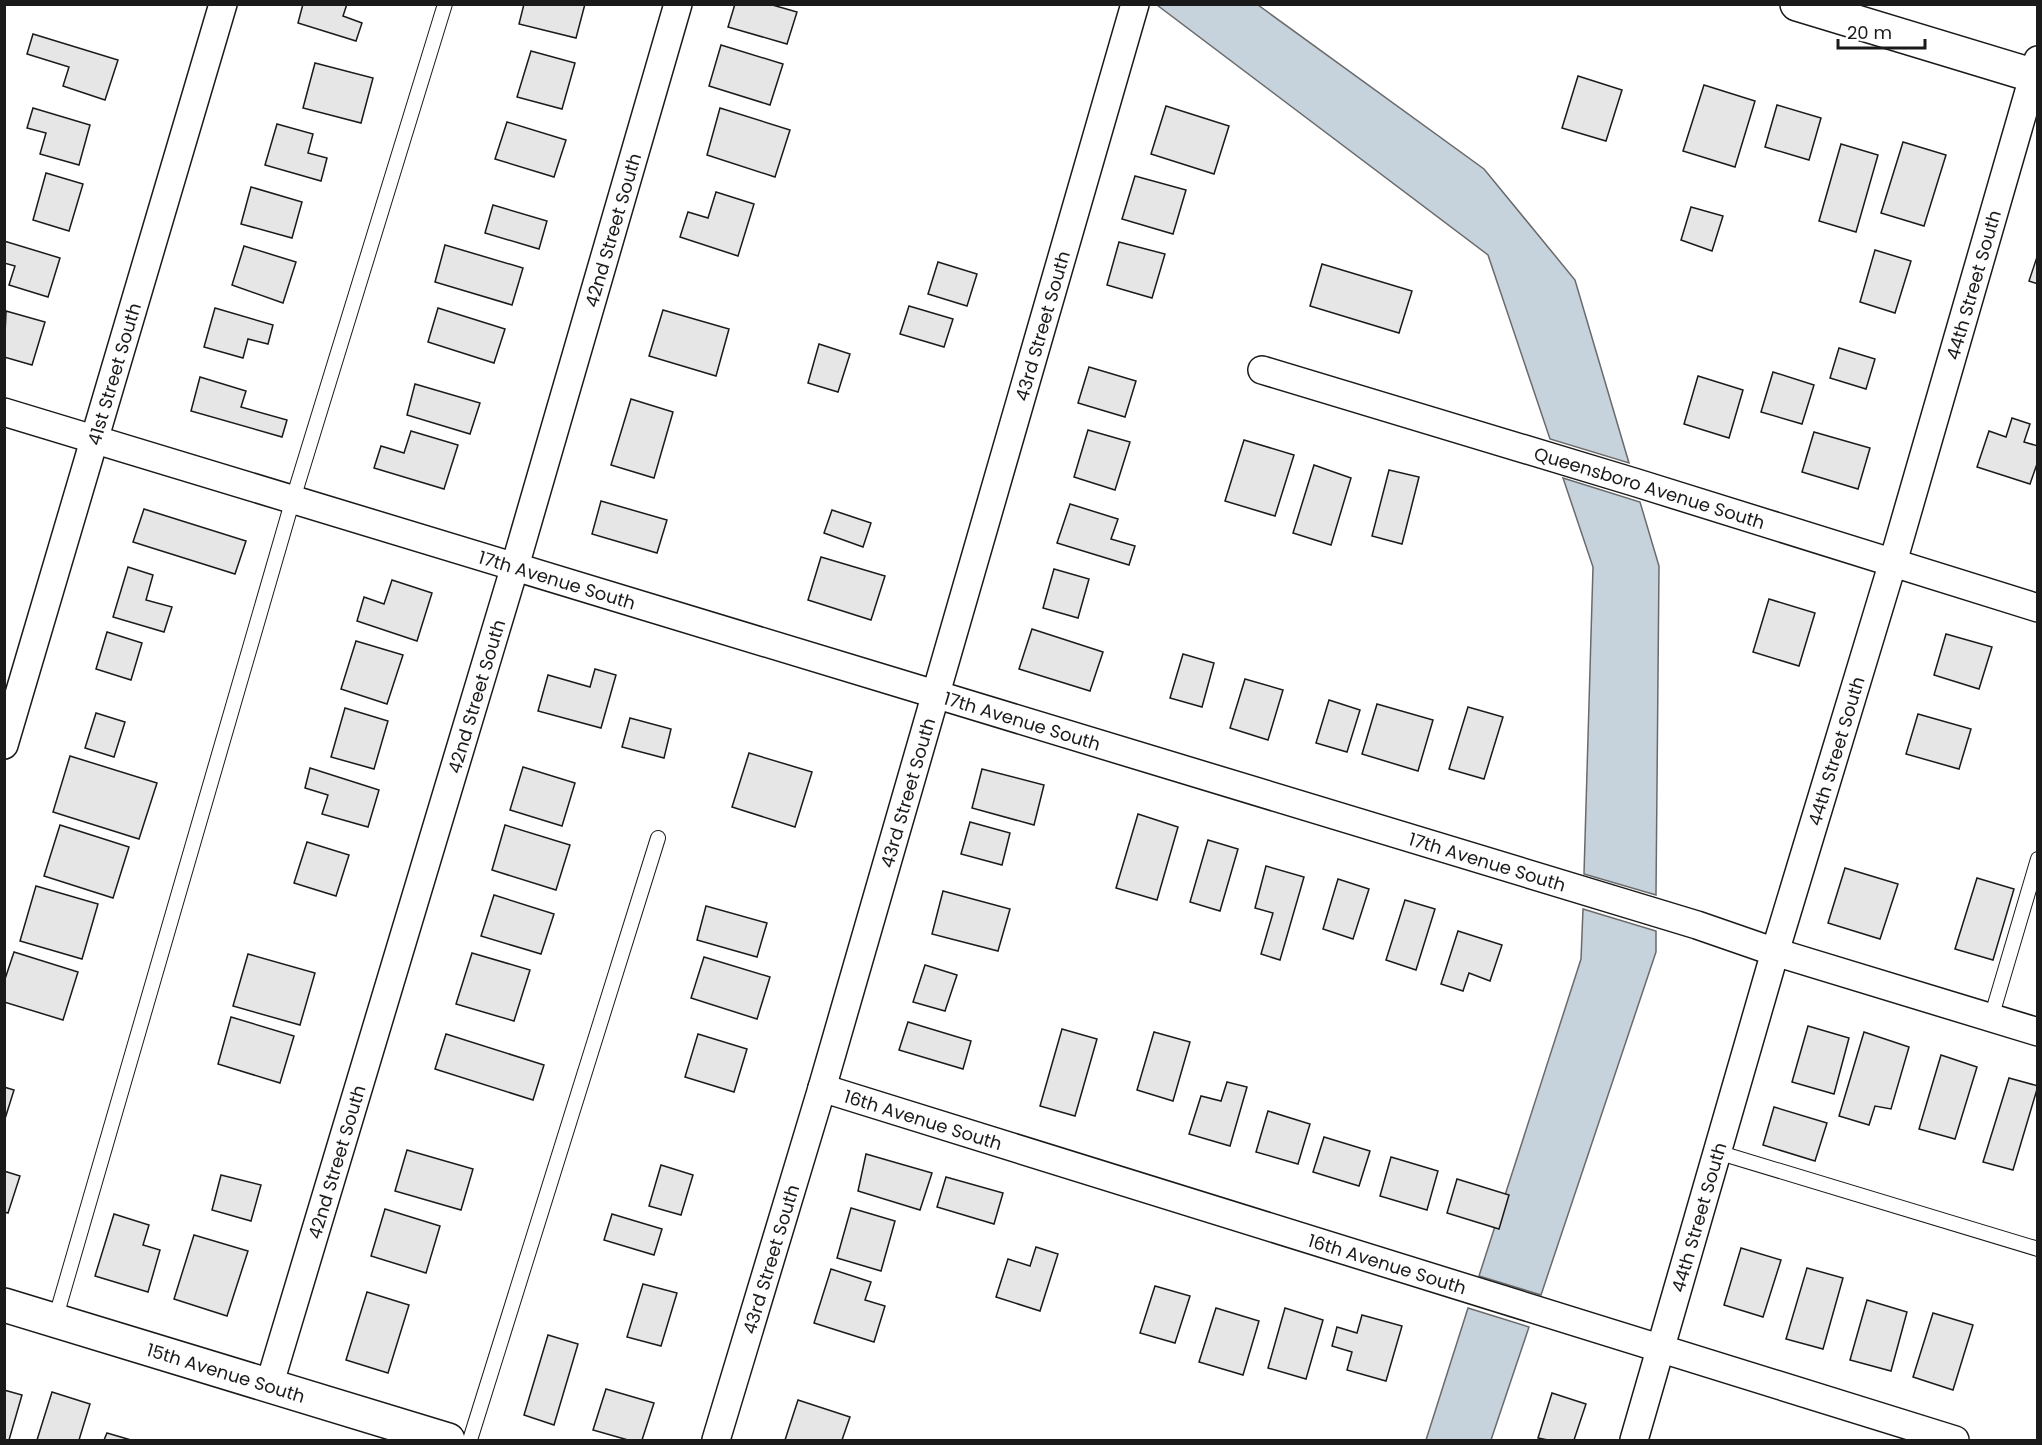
<svg xmlns="http://www.w3.org/2000/svg" width="2042" height="1445" font-family="Poppins,sans-serif">
<style>
.water{fill:#c6d2dc;stroke:#6a6a6a;stroke-width:1.5}
.building{fill:#e6e6e6;stroke:#1a1a1a;stroke-width:1.5}
.lines{fill:none;stroke-linecap:round;stroke-linejoin:round}
.service-casing{stroke:#1a1a1a;stroke-width:16}
.minor-casing{stroke:#1a1a1a;stroke-width:30}
.tertiary-casing{stroke:#1a1a1a;stroke-width:36}
.service{stroke:#fff;stroke-width:14}
.minor{stroke:#fff;stroke-width:27}
.tertiary{stroke:#fff;stroke-width:33}
.labels{text-anchor:middle;dominant-baseline:central;stroke-width:4.5;stroke-linejoin:round;paint-order:stroke}
.street-label{font-size:18px;fill:#1a1a1a;stroke:#fff}
</style>
<rect width="100%" height="100%" fill="#fff"/>
<g class="water">
<path d="M1157,5h101l226,164 91,111 54,183 -79,-24 -62,-184z"/>
<path d="M1563,478l77,24 19,64 -3,329 -72,-21 9,-307z"/>
<path d="M1583,909l73,22v21l-115,343 -62,-19 102,-317z"/>
<path d="M1468,1308l61,19 -38,113h-65z"/>
</g>
<g class="building">
<path d="M303,4h44l-4,12 19,7 -6,18 -58,-18z"/>
<path d="M524,4h61l-9,34 -57,-14z"/>
<path d="M735,4h34l28,8 -10,32 -59,-17z"/>
<path d="M33,34l85,26 -13,40 -42,-14 6,-19 -42,-13z"/>
<path d="M721,45l62,19 -13,41 -61,-19z"/>
<path d="M531,51l44,12 -13,46 -45,-12z"/>
<path d="M315,63l58,15 -12,45 -58,-15z"/>
<path d="M1578,76l44,14 -16,51 -44,-13z"/>
<path d="M1704,85l51,16 -20,66 -52,-16z"/>
<path d="M1777,105l44,13 -12,42 -44,-13z"/>
<path d="M1166,106l63,20 -15,48 -63,-20z"/>
<path d="M33,108l57,17 -11,40 -39,-11 6,-21 -19,-5z"/>
<path d="M720,108l70,22 -15,47 -68,-22z"/>
<path d="M507,122l59,18 -12,37 -59,-18z"/>
<path d="M277,124l36,10 -5,19 19,5 -6,23 -56,-16z"/>
<path d="M1903,142l43,13 -22,71 -43,-13z"/>
<path d="M1841,144l37,11 -22,77 -37,-11z"/>
<path d="M46,173l37,11 -14,47 -36,-11z"/>
<path d="M1135,176l51,14 -13,44 -51,-15z"/>
<path d="M251,187l51,15 -10,36 -51,-14z"/>
<path d="M716,192l38,12 -16,52 -58,-19 8,-25 20,6z"/>
<path d="M493,205l54,16 -8,28 -54,-16z"/>
<path d="M1691,207l32,9 -11,35 -31,-11z"/>
<path d="M4,241l56,17 -12,39 -39,-12 6,-19 -11,-3z"/>
<path d="M1119,242l46,12 -13,44 -45,-13z"/>
<path d="M445,245l78,23 -11,37 -77,-23z"/>
<path d="M244,246l52,16 -13,41 -51,-18z"/>
<path d="M1875,250l36,11 -16,52 -35,-11z"/>
<path d="M2038,254v30l-9,-3z"/>
<path d="M938,262l39,12 -10,32 -39,-12z"/>
<path d="M1322,264l90,27 -13,42 -89,-27z"/>
<path d="M909,306l44,13 -9,28 -44,-13z"/>
<path d="M215,308l58,17 -5,19 -20,-5 -5,19 -39,-11z"/>
<path d="M438,308l67,21 -11,34 -66,-21z"/>
<path d="M663,310l66,19 -13,47 -67,-20z"/>
<path d="M6,311l39,11 -13,43 -28,-8z"/>
<path d="M819,344l31,10 -12,38 -30,-9z"/>
<path d="M1839,348l36,11 -9,30 -36,-11z"/>
<path d="M1089,367l47,14 -11,36 -47,-14z"/>
<path d="M1773,372l41,13 -12,39 -41,-12z"/>
<path d="M1698,376l45,14 -14,48 -45,-14z"/>
<path d="M200,377l46,14 -5,16 46,13 -5,17 -91,-26z"/>
<path d="M415,384l65,19 -10,31 -63,-19z"/>
<path d="M631,399l42,13 -19,66 -43,-13z"/>
<path d="M2012,418l18,6 -6,18 14,4v15l-8,23 -53,-17 12,-36 17,6z"/>
<path d="M1088,430l42,12 -15,48 -41,-13z"/>
<path d="M411,431l47,14 -14,44 -70,-21 7,-22 23,7z"/>
<path d="M1814,432l56,16 -12,41 -56,-17z"/>
<path d="M1244,440l50,15 -19,61 -50,-15z"/>
<path d="M1314,465l37,13 -20,67 -38,-12z"/>
<path d="M1389,470l30,7 -17,67 -30,-8z"/>
<path d="M601,501l66,19 -10,33 -65,-19z"/>
<path d="M1070,504l48,15 -7,20 24,7 -6,19 -72,-22z"/>
<path d="M144,509l102,32 -11,33 -102,-32z"/>
<path d="M832,510l39,13 -8,24 -39,-14z"/>
<path d="M821,557l64,19 -14,44 -63,-20z"/>
<path d="M128,567l25,8 -7,25 26,7 -8,25 -51,-15z"/>
<path d="M1054,569l35,10 -11,39 -35,-10z"/>
<path d="M392,580l40,13 -15,48 -60,-20 7,-24 20,7z"/>
<path d="M1769,599l46,14 -16,53 -46,-14z"/>
<path d="M1032,629l71,23 -13,39 -71,-22z"/>
<path d="M107,632l35,11 -11,37 -35,-11z"/>
<path d="M1946,634l46,13 -13,42 -45,-14z"/>
<path d="M356,641l47,14 -16,49 -46,-15z"/>
<path d="M1183,654l31,9 -12,44 -32,-9z"/>
<path d="M595,669l21,6 -15,53 -63,-17 10,-36 42,12z"/>
<path d="M1245,679l38,11 -15,50 -38,-12z"/>
<path d="M1329,700l31,10 -13,42 -31,-9z"/>
<path d="M1377,704l56,16 -15,51 -56,-17z"/>
<path d="M1468,707l35,10 -19,62 -35,-10z"/>
<path d="M345,708l43,13 -14,48 -43,-12z"/>
<path d="M96,713l29,9 -11,35 -29,-9z"/>
<path d="M1918,714l53,15 -12,40 -53,-15z"/>
<path d="M630,718l41,11 -7,29 -42,-11z"/>
<path d="M749,753l63,19 -17,55 -63,-20z"/>
<path d="M70,756l87,27 -18,56 -86,-27z"/>
<path d="M523,767l52,16 -13,43 -52,-16z"/>
<path d="M310,768l69,22 -11,37 -46,-13 6,-19 -23,-7z"/>
<path d="M982,769l62,16 -10,40 -62,-17z"/>
<path d="M1138,814l40,13 -21,73 -41,-12z"/>
<path d="M970,822l40,11 -8,32 -41,-11z"/>
<path d="M60,825l69,22 -16,51 -69,-22z"/>
<path d="M505,825l65,20 -14,45 -64,-20z"/>
<path d="M1208,840l30,9 -18,62 -30,-9z"/>
<path d="M307,842l42,13 -13,41 -42,-13z"/>
<path d="M1266,866l38,11 -24,83 -19,-6 12,-41 -18,-5z"/>
<path d="M1845,868l53,16 -18,55 -52,-16z"/>
<path d="M1977,878l37,11 -21,71 -38,-11z"/>
<path d="M1338,879l31,10 -16,50 -30,-10z"/>
<path d="M36,886l62,18 -16,55 -62,-18z"/>
<path d="M943,891l67,18 -12,42 -66,-17z"/>
<path d="M494,895l60,19 -13,40 -60,-18z"/>
<path d="M1405,900l30,9 -19,61 -30,-10z"/>
<path d="M706,906l61,17 -10,34 -60,-17z"/>
<path d="M1458,931l44,14 -12,36 -21,-8 -6,18 -22,-7z"/>
<path d="M14,952l64,20 -15,48 -59,-18v-20z"/>
<path d="M472,953l58,17 -16,51 -58,-17z"/>
<path d="M248,954l67,19 -15,52 -67,-19z"/>
<path d="M704,957l66,20 -13,42 -66,-21z"/>
<path d="M925,965l32,10 -12,36 -32,-9z"/>
<path d="M231,1017l63,19 -14,47 -62,-19z"/>
<path d="M908,1022l63,19 -8,28 -64,-19z"/>
<path d="M1808,1026l41,12 -15,56 -42,-12z"/>
<path d="M1062,1029l35,10 -22,77 -35,-10z"/>
<path d="M1154,1032l36,10 -17,59 -36,-11z"/>
<path d="M1864,1032l45,15 -18,62 -16,-3 -6,19 -30,-9z"/>
<path d="M446,1034l98,31 -11,35 -98,-31z"/>
<path d="M698,1034l49,15 -13,43 -49,-15z"/>
<path d="M1941,1055l36,12 -22,72 -36,-10z"/>
<path d="M2009,1078l29,8 -25,84 -30,-8z"/>
<path d="M1227,1082l20,5 -17,59 -41,-12 12,-38 20,5z"/>
<path d="M4,1087l10,3 -10,32z"/>
<path d="M1774,1107l53,16 -12,38 -52,-16z"/>
<path d="M1268,1111l42,13 -12,40 -42,-12z"/>
<path d="M1324,1137l46,14 -11,35 -46,-14z"/>
<path d="M407,1150l66,19 -12,41 -66,-19z"/>
<path d="M866,1154l66,19 -12,37 -62,-19z"/>
<path d="M1391,1157l47,14 -11,39 -47,-14z"/>
<path d="M661,1165l32,10 -12,40 -32,-9z"/>
<path d="M4,1171l16,5 -12,37 -4,-1z"/>
<path d="M221,1175l40,10 -10,36 -39,-11z"/>
<path d="M946,1177l57,16 -9,31 -57,-17z"/>
<path d="M1457,1179l52,16 -10,34 -52,-16z"/>
<path d="M851,1208l44,13 -14,50 -44,-13z"/>
<path d="M385,1209l55,17 -14,47 -55,-17z"/>
<path d="M114,1214l35,11 -6,20 17,5 -12,42 -53,-16z"/>
<path d="M612,1214l50,15 -8,26 -50,-15z"/>
<path d="M194,1235l54,16 -21,65 -53,-17z"/>
<path d="M1036,1247l22,7 -18,57 -44,-14 12,-38 22,7z"/>
<path d="M1741,1248l40,12 -18,57 -39,-12z"/>
<path d="M1807,1268l36,10 -20,71 -37,-10z"/>
<path d="M831,1269l40,13 -6,18 20,6 -11,36 -60,-19z"/>
<path d="M643,1284l34,9 -16,53 -34,-9z"/>
<path d="M1155,1286l35,10 -15,47 -35,-10z"/>
<path d="M367,1292l42,13 -21,68 -42,-13z"/>
<path d="M1867,1300l40,12 -16,59 -41,-11z"/>
<path d="M1216,1308l43,13 -16,54 -44,-13z"/>
<path d="M1285,1308l38,12 -17,59 -38,-11z"/>
<path d="M1933,1313l40,12 -20,65 -40,-13z"/>
<path d="M1362,1315l40,11 -16,55 -39,-11 5,-18 -20,-6 5,-19 20,6z"/>
<path d="M548,1335l30,9 -24,81 -30,-10z"/>
<path d="M606,1389l48,14 -12,37h-14l-35,-10z"/>
<path d="M4,1390l18,5 -13,45h-5z"/>
<path d="M52,1392l38,12 -11,36h-42z"/>
<path d="M1552,1393l34,11 -12,36h-26l-10,-2z"/>
<path d="M798,1400l52,17 -8,23h-57z"/>
<path d="M107,1433l24,7h-27z"/>
</g>
<g class="lines">
<g class="service-casing">
<g id="service">
<path d="M1991,1018l47,-159"/>
<path d="M1717,1152l321,97"/>
<path d="M55,1320l238,-821 152,-495"/>
<path d="M470,1440l188,-602"/>
</g>
</g>
<g class="minor-casing">
<g id="minor">
<path id="s1" d="M1262,370l375,113 401,125"/>
<path id="s2" d="M4,412l1693,513 78,27 263,80"/>
<path id="s3" d="M4,745l219,-741"/>
<path id="s4" d="M822,1088l1133,352"/>
<path id="s5" d="M269,1386l246,-820 163,-562"/>
<path id="s6" d="M716,1440l106,-352 313,-1084"/>
<path id="s7" d="M1634,1440l141,-488 118,-390 145,-502"/>
</g>
</g>
<g class="tertiary-casing">
<g id="tertiary">
<path d="M1797,4l241,73"/>
<path id="s8" d="M4,1305l444,135"/>
</g>
</g>
<use href="#service" class="service"/>
<use href="#minor" class="minor"/>
<use href="#tertiary" class="tertiary"/>
</g>
<g class="labels">
<g class="street-label">
<text stroke="none"><textPath href="#s5" startOffset="1206">42nd Street South</textPath></text>
<text stroke="none"><textPath href="#s7" startOffset="1204">44th Street South</textPath></text>
<text stroke="none"><textPath href="#s6" startOffset="1161">43rd Street South</textPath></text>
<text stroke="none"><textPath href="#s3" startOffset="387">41st Street South</textPath></text>
<text stroke="none"><textPath href="#s1" startOffset="405">Queensboro Avenue South</textPath></text>
<text stroke="none"><textPath href="#s2" startOffset="578">17th Avenue South</textPath></text>
<text stroke="none"><textPath href="#s5" startOffset="720">42nd Street South</textPath></text>
<text stroke="none"><textPath href="#s2" startOffset="1064">17th Avenue South</textPath></text>
<text stroke="none"><textPath href="#s7" startOffset="718">44th Street South</textPath></text>
<text stroke="none"><textPath href="#s6" startOffset="675">43rd Street South</textPath></text>
<text stroke="none"><textPath href="#s2" startOffset="1550">17th Avenue South</textPath></text>
<text stroke="none"><textPath href="#s4" startOffset="106">16th Avenue South</textPath></text>
<text stroke="none"><textPath href="#s5" startOffset="234">42nd Street South</textPath></text>
<text stroke="none"><textPath href="#s7" startOffset="232">44th Street South</textPath></text>
<text stroke="none"><textPath href="#s6" startOffset="189">43rd Street South</textPath></text>
<text stroke="none"><textPath href="#s4" startOffset="592">16th Avenue South</textPath></text>
<text stroke="none"><textPath href="#s8" startOffset="232">15th Avenue South</textPath></text>
</g>
</g>
<rect width="2042" height="1445" fill="none" stroke="#1a1a1a" stroke-width="12"/>
<path d="M1838 39v9h87v-9" fill="none" stroke="#1a1a1a" stroke-width="3"/>
<text x="1847" y="39" font-size="18" fill="#1a1a1a" stroke="#ffffff" stroke-width="4.5" paint-order="stroke">20 m</text>
</svg>
